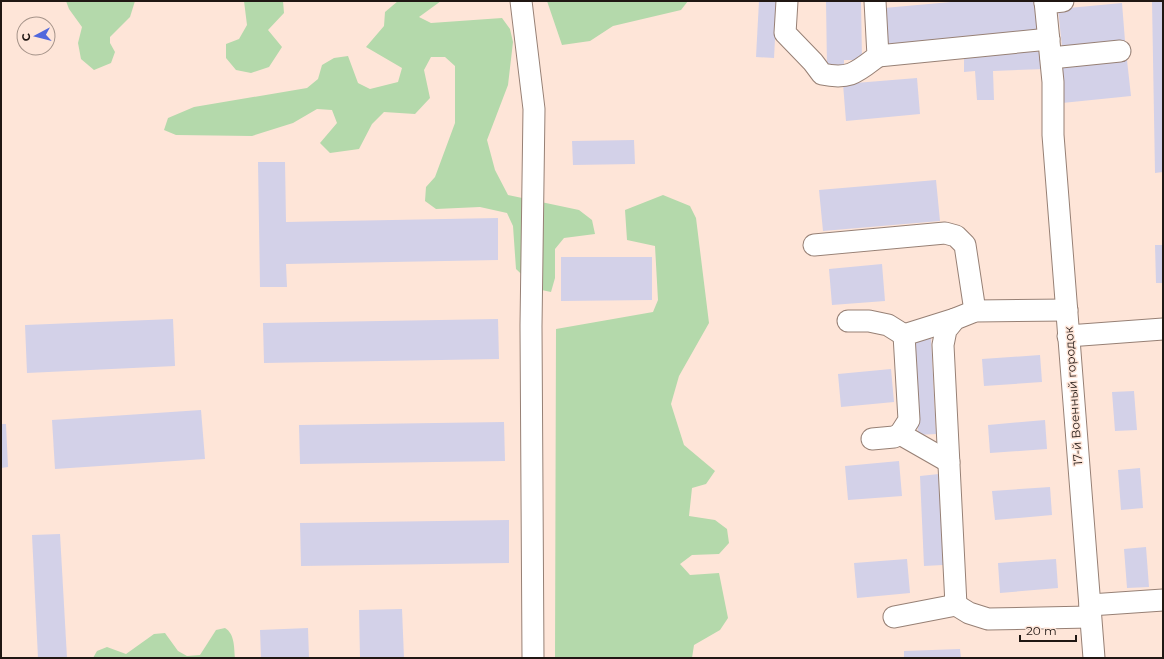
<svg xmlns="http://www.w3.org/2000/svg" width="1164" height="659" font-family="Montserrat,sans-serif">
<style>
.green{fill:#b4d9ab}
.building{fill:#d3d1e8}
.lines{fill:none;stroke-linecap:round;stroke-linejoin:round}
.minor-casing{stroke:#978075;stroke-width:23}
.minor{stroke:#fff;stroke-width:21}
.labels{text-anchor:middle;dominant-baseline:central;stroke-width:3;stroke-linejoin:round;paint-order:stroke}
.street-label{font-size:12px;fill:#201713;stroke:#fee5d8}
</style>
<rect width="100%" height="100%" fill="#fee5d8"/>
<g class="green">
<path d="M66,1h69l-5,16 -20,20v6l5,9 -4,11 -17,7 -13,-11 -3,-16 4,-16 -13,-18z"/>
<path d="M244,1h39l1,12 -16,17 14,17 -13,20 -18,6 -15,-3 -10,-12v-14l13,-5 8,-14z"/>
<path d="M398,1h43l-22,16 12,6 71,-5 8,11 3,13 -5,43 -21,55 8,30 13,25 71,15 13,10 3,14 -31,4 -9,11v29l-4,14 -14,-3 -21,-20 -3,-43 -6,-13 -27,-6 -44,2 -11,-8 1,-14 9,-10 20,-54v-57l-10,-9h-14l-7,13 6,28 -15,16 -31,-2 -12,12 -13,25 -29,4 -10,-10 17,-20 -5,-13 -15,-1 -24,14 -41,13 -76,-1 -12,-5 4,-12 26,-11 113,-19 11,-9 4,-14 12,-7 14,-2 10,27 12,6 28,-7 4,-14 -36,-21 18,-21 1,-14z"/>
<path d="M547,1h141l-7,9 -68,16 -23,15 -28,4z"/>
<path d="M663,195l27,11 6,12 13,105 -30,53 -8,28 13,41 31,26 -9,13 -14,4 -3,28 26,4 12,9 2,14 -10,11 -27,1 -12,9 10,11 29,-2 9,45 -8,12 -26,15 -2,13h-137l1,-329 97,-17 5,-12 -3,-54 -28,-6 -2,-30z"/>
<path d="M225,628c10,6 9,20 10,30h-142l4,-7 10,-4 19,7 28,-20 11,-1 13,18 9,5 13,-1 16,-25z"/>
</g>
<g class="building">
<path d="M759,1h18l-3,57 -18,-1z"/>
<path d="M826,1h35l1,59h-18v7h-17z"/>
<path d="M962,1h74l3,29 -152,14 -3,-36z"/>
<path d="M1152,1h11v171l-8,1z"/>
<path d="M1122,3l3,38 -63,6 -4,-38z"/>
<path d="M1044,51l1,18 -52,2 1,29h-17l-2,-29 -11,1v-18z"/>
<path d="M1127,60l4,36 -69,7 -3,-36z"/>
<path d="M917,78l3,36 -74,7 -3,-37z"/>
<path d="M634,140l1,24 -62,1 -1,-24z"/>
<path d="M258,162h27l1,60 212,-4v42l-212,4 1,23h-27z"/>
<path d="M936,180l4,41 -117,10 -4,-41z"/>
<path d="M1155,245h8v38h-7z"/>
<path d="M561,257h91v43l-91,1z"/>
<path d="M882,264l3,37 -53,4 -3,-36z"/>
<path d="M173,319l2,47 -148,7 -2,-48z"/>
<path d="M498,319l1,40 -235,4 -1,-40z"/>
<path d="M931,337l5,97 -18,1 -5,-97z"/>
<path d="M1040,355l2,27 -58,4 -2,-27z"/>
<path d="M891,369l3,33 -53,5 -3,-33z"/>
<path d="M1134,391l3,39 -22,1 -3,-39z"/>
<path d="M201,410l4,49 -150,10 -3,-49z"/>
<path d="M1045,420l2,29 -57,4 -2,-28z"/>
<path d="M504,422l1,39 -205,3 -1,-39z"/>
<path d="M1,424h5l2,43 -7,1z"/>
<path d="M899,461l3,35 -54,4 -3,-34z"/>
<path d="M1140,468l3,40 -22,2 -3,-40z"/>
<path d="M939,474l4,91 -19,1 -4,-90z"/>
<path d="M1050,487l2,28 -57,5 -3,-29z"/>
<path d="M509,520v43l-208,3 -1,-43z"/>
<path d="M60,534l7,124h-29l-6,-123z"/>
<path d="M1146,547l3,40 -22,1 -3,-39z"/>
<path d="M907,559l3,34 -53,5 -3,-35z"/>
<path d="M1056,559l2,29 -58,5 -2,-30z"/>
<path d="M402,609l2,49h-44l-1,-48z"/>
<path d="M308,628l1,30h-48l-1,-28z"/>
<path d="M960,649l1,9h-57v-7z"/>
</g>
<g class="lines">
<g class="minor-casing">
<g id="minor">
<path d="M521,1l13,108 -3,217 2,332"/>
<path d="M787,1l-2,32 28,29 9,12c28,6 35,-2 56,-18l-3,-55"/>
<path d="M1045,1l8,81v53l41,523"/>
<path d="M1045,3l18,-2"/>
<path d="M878,56l171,-17"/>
<path d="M1051,58l69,-7"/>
<path d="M814,245l131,-12 11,3 9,9 10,66"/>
<path d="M848,321h21l19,4 16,10"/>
<path d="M1068,336l95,-7"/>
<path d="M900,434l49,28"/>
<path d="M872,439l22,-2 6,-3 9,-14 -5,-85 51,-16"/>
<path d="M956,605l13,8 19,6 102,-2"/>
<path d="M1090,605l73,-5"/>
<path d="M894,617l62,-12 -13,-260 3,-15 9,-11 20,-8 92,-1"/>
</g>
</g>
<use href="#minor" class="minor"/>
</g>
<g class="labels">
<g class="street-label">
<text transform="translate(1073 396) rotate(-94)">17-й Военный городок</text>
</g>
</g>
<rect width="1164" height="659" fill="none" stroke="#201713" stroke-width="4"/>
<g transform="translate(36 36) rotate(263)"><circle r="19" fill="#fee5d8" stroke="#a59389"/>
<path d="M0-3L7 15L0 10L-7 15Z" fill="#5067dd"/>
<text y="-6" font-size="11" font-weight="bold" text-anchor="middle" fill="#201713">С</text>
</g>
<path d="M1020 635v6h56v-6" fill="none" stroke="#201713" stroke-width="2"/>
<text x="1026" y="635" font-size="12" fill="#201713" stroke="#fee5d8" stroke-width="3" paint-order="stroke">20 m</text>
</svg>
